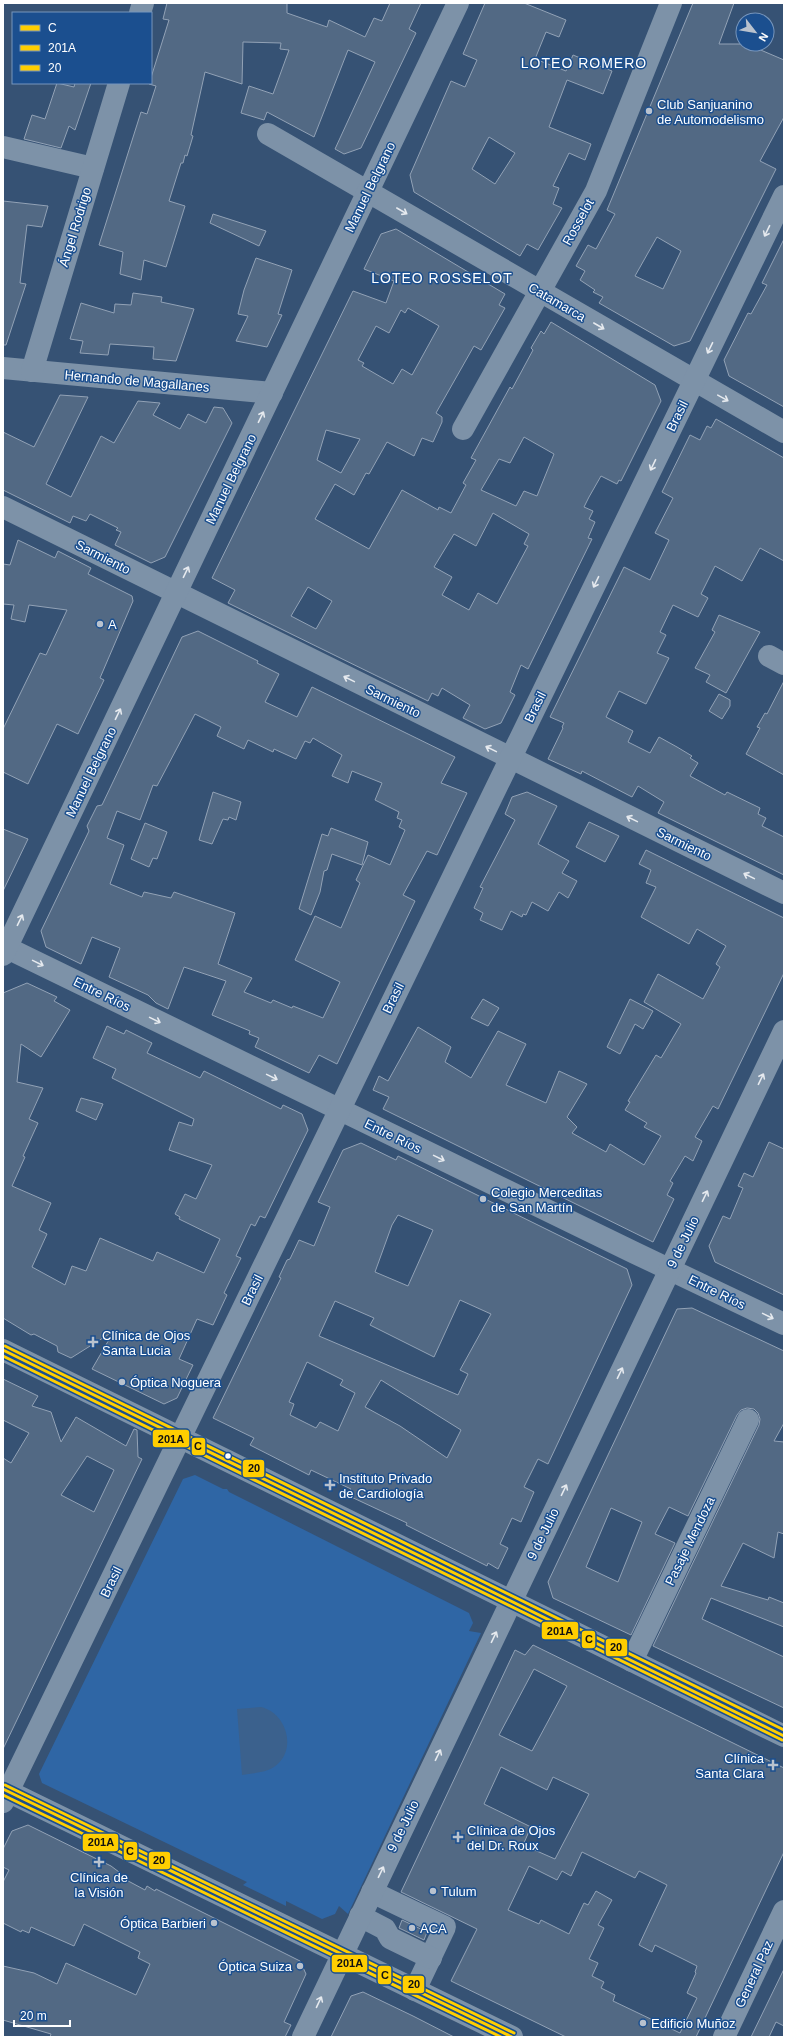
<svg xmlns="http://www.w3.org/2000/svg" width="787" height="2040" font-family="Arial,sans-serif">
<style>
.green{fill:#2f66a5}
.water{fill:#3b618d}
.building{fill:#526984;stroke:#92a2b6;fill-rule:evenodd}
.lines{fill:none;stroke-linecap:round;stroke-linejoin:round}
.minor{stroke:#7d92a8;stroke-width:22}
.bus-1-casing{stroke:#1b4f8f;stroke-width:6}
.bus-2-casing{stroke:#1b4f8f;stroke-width:6}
.bus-3-casing{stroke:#1b4f8f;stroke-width:6}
.bus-1{stroke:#ffce00;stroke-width:3}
.bus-2{stroke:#ffce00;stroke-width:3}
.bus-3{stroke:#ffce00;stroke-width:3}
.oneway{stroke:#e5e9ee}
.poi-dot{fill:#b9c2ce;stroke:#1b4f8f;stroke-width:1.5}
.bus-dot{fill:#fff;stroke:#1b4f8f;stroke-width:1.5}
.labels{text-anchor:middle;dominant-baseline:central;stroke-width:3;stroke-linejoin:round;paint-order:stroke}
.poi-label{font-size:13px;fill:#fff;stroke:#1b4f8f;text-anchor:start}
.street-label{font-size:13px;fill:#fff;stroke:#1b4f8f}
.neighbourhood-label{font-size:14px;letter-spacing:1px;fill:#fff;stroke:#1b4f8f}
.line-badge{stroke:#1b4f8f;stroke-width:1.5}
.pale-badge-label{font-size:11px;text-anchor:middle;font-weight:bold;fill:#111}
</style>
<rect width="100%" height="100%" fill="#365274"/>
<path class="green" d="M195,1475l28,14h4l2,3 240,121 4,10 -4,8 12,2 -133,281 -9,-8 -4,8 -13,5 -36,-18v5l-43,-21 4,-3 -205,-99 -3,-9 144,-295z"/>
<path class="water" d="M261,1707c26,6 37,44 13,60 -9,6 -22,6 -32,8l-5,-66z"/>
<g class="building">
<path d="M167,3h120v10l40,14 2,-7 36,17 9,-19 8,3 8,-18h31l-12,26 7,4 -55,115 -17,6 -9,-5 40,-87 -27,-12 -34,87 -47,-25 -3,8 -23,-7 8,-27 24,8 16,-44 -9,-1 1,-6 -38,-1 -1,42 -37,-12 -14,63 2,1 -6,20 -2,-1 -2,8h-2l-12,38 16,5 -19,61 -22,-7 -3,20 -21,-6 3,-22 -24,-7 42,-133 6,2 9,-28 -7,-2 20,-64 -6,-1z"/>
<path d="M485,3h39l42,17 -7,17 -13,-5 -11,27 31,12 7,-16 39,16 -9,23 -36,-14 -18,47 42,17 -6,16 -16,-7 -16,33 6,2 -6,16 9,4 -24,42 -11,-6 -7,12 -106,-64 -4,-17 41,-94 14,6 12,-27 -14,-6zM489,137l26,16 -20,31 -23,-15z"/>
<path d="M693,3h41l-15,41h38l-1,4 28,12v57l-24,44 16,8 -86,172 -16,5 -75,-43 4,-6 -10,-5 2,-2 -15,-10 5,-9 -9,-5 12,-21 8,4 19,-35 -8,-4zM657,237l24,14 -18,38 -28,-13z"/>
<path d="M57,83l17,4 1,-4h16l-16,47 -6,-4 -8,22 -37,-9 8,-24 13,4z"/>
<path d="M3,201l45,5 -6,21 -15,-2 -7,58 6,1 -20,61h-3z"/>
<path d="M213,214l53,17 -7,15 -49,-23z"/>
<path d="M396,229l109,65 -6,11 6,3 -24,42 -7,-4 -38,67 6,4v5l-9,20 -11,-4 -8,18 -27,-14 -18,32 -3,-1 -12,22 -19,-11 -20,35 54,30 33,-59 36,20 1,-3 12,6 15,-28 -3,-2 13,-23 -5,-2 39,-71 2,2 21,-39 -2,-2 10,-17 3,3 7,-12 104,63 6,16 -40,80 -2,-1 -2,4 -16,-8 -12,21 -5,10 9,4 -4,8 6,3 -7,16 4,1 -64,130 -7,-4 -11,27 5,3 -14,28 -16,6 -22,-11 7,-13 -28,-17 -4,8 -6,-3 -4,8 -200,-98 7,-13 -23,-12 141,-287 33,12 8,-22 -30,-12 17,-35zM408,308l31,18 -27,49 -10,-6 -9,15 -31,-18 2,-3 -6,-3 18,-34 13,7 12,-23 4,3zM326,430l34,9 -19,34 -24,-13zM524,437l30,17 -17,42 -13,-5 -8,15 -35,-16 18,-31 11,4zM493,513l36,21 -5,10 4,2 -31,58 -19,-11 -9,17 -27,-15 10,-18 -18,-10 20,-33 22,12zM308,587l24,14 -16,28 -25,-13z"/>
<path d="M784,239v168l-55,-31 -5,-16 24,-47 3,1 16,-29 -5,-2z"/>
<path d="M256,258l36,12 -14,44 4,1 -15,32 -31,-6 12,-25 -10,-2 6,-24z"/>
<path d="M133,293l29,4 -1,5 33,7 -18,52 -23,-2 1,-12 -44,-3 -2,11 -28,-2 3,-12 -13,-2 11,-36 33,10 1,-9 16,1z"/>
<path d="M60,395l28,2 -42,87 25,13 30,-61 13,7 24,-42 22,2 -7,12 27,14 8,-15 18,9 8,-16 9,1 9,15 -67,134 -14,6 -36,-18 6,-13 -5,-2 2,-2 -28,-14 -4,7 -13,-5 -3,7 -67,-33v-58l31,15z"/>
<path d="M716,419l68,39v103l-24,-13 -18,33 -27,-15 -14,28 7,4 -10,19 -25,-12 -13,27 6,3 -9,18 12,5 -23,46 -27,-13 -13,26 27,14 -5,11 22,11 9,-16 18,10 15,9 -2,2 8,5 -8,13 35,19 2,-3 33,16 -2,6 8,4 -4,8 22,11v38l-126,-62 6,-11 -26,-16 -6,11 -50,-26 -1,3 -33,-15 15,-31 -1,-1 2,-4 -14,-6 74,-150 26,13 19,-40 -14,-7 18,-35 -11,-6 28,-57 10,5 7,-14 4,2z"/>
<path d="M18,540l37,18 3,-7 33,17 -3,6 44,22 1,5 -33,77 4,2 -26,54 -21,-10 -29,60 -25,-12v-43l37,-76 6,2 21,-45 -38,-5 -4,17 -14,-3 3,-14 -11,-1v-40l7,1z"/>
<path d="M719,615l41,17 -34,61 -20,-11 4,-7 -15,-7 20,-36 -3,-2z"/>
<path d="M198,631l60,30 -1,2 22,11 -14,28 32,15 15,-30 143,70 -14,26 26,10 -30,62 -10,-4 -24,44 12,6 -78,163 -18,-9 -10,18 -54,-26 4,-9 -10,-4 1,-3 -38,-16 14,-34 -42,-14 -16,42 -12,-6 -8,-8 -39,-18 11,-29 -28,-11 -11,27 -35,-17 -5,-16 48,-100 -2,-5 10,-20 5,-1 80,-168zM195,714l26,13 -4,9 27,13 4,-9 25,12 1,-3 22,10 9,-18 5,2 3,-5 29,17 -10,21 16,7 4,-12 30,12 -7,17 24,12 -2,6 5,2 -3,7 6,3 -15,35 -22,-10 -12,25 4,3 -19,45 -26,-12 -20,44 45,22 -17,36 -30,-12 -1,2 -19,-8 -2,3 -27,-11 8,-14 -34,-14 17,-51 -61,-21 -3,6 -27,-6 -2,5 -32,-13 14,-39 -17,-7 10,-27 23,9 13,-35 4,1z"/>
<path d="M784,681v94l-38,-21 14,-26 -3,-1 8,-14 2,1z"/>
<path d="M719,694l11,6v6l-8,13 -13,-8z"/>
<path d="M213,792l28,10 -5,18 -7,-3 -1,3 -5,-1 -11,25 -13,-4z"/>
<path d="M527,792l30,14 -19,38 31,17 -7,12 15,8 -9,17 -9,-6 -11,19 -16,-9 -6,13 -3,-1 -1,3 -11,-6 -9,19 -22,-10 3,-7 -9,-5 9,-20 -3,-1 35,-67 -10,-6 7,-17z"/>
<path d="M589,822l30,14 -14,26 -29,-15z"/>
<path d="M145,823l22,9 -10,27 -4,-1 -4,9 -18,-8z"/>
<path d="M331,828l37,14 -6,23 -30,-11 -5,16 -3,1 -4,21 -9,23 -12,-6 23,-75 6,2z"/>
<path d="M3,829l25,10 -25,52z"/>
<path d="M646,850l138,68v55l-66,136 -5,-3 -18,31 7,4 -9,20 -8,-5 -15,25 3,2 -6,12 7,4 -21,43 -270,-133 6,-12 -16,-7 6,-14 9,5 30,-54 33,20 -6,15 26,16 27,-47 28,13 -20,41 40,18 13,-32 28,13 -20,33 10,10 -5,6 34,19 4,-8 34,21 17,-29 -17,-9 3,-4 -22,-13 5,-8 -2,-1 28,-46 5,3 20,-34 -37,-22 14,-28 45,25 17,-32 -4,-3 10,-18 -29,-17 -8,15 -48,-27 15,-30 -10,-4 5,-13 -12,-6z"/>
<path d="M27,983l30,14 -3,4 16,9 -29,47 -20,-13 -4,38 26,6 -14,31 9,4 -15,33 2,1 -13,29 39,17 -12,27 8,4 -15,33 33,18 7,-19 14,5 14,-33 53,23 4,-9 47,21 16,-34 -41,-20 1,-2 -5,-3 10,-20 11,5 16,-34 -43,-15 10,-28 13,4 2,-7 -82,-41 4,-9 -23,-11 14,-32 17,8 2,-4 26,13 -5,10 53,25 4,-7 77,38 2,-4 19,9 6,16 -43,88 -5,-2 -5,10 -4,-2 -15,32 5,2 -17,35 3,2 -14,30 -16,-6 -18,40 14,6 -16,33 -13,6 -72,-35 22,-38 -43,27 -13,-6 -1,-6 -23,-12 -3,1 -28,-17v-325z"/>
<path d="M483,999l16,9 -11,18 -17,-8z"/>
<path d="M630,999l23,12 -10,18 -8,-5 -15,30 -13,-7z"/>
<path d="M81,1098l22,6 -7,16 -20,-9z"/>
<path d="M769,1142l15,7v146l-69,-33 -6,-16 14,-30 7,3 13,-31 -5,-2 6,-13 9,4z"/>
<path d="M361,1143l35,17 2,-4 229,113 5,16 -84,179 -10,-5 -14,28 10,5 -13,30 -9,-4 -12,26 8,4 -10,21 -10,-6 -1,3 -81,-41 1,-2 -60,-28 4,-6 -40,-19 -2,5 -59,-30 4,-7 -41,-20 68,-140 -2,-1 8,-17 3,-1 9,-19 15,6 16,-39 -12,-5 25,-52zM398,1215l35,15 -25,56 -33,-14 17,-47zM460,1300l31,14 -31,56 8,4 -10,21 -139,-59 16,-35 39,17 -4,7 64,32zM307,1362l36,18 -3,5 15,8 -17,38 -18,-9 -4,6 -26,-13 4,-11 -5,-2zM381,1380l80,50 -14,28 -47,-32 -35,-19z"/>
<path d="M692,1308l92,43v72l-10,18 10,1v92l-6,-2 -4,26 -31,-15 -22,43 47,14 1,-3 15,6v24l-73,-29 -9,21 82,38v51l-131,-62 106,-221 1,-6 -2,-6 -4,-4 -7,-1 -6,2 -4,5 -49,101 -19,-9 -14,27 20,9 -44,92 -78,-37 -5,-16 129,-273zM611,1508l31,14 -24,60 -32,-15z"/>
<path d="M3,1379l35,17 -6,10 19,6 10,30 15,-25 50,29 8,-17 3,1 1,27 4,2 -139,290v-291l8,5 18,-30 -26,-13zM87,1456l27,14 -20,42 -33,-17z"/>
<path d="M533,1645l251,123v84l-88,185h-130l-115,-56 26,-52 -76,-37 114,-242 10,5zM534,1669l33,17 -35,65 -33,-16zM501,1767l46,23 6,-13 36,17 -34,65 -32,-14 8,-18 -47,-23zM582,1852l53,26 4,-7 28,14 -28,60 13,7 3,-7 42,21 -2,6 1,1 -9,20 10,5 -17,35 -67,-32 2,-6 -14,-7 3,-6 -12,-6 6,-13 -9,-4 15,-31 -6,-3 14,-25 -16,-9 -8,14 -4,-2 -15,31 -28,-14 -2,4 -31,-14 21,-44 28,14 5,-9 9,5z"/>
<path d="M28,1825l83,41 8,6 -2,3 28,15 2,-4 8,5 1,-2 144,72 6,13 -22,48 7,3 -6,12h-235l1,-3 -48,-14v-54l31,7 23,11 9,-21 70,32 14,-31 -12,-6 2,-6 -56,-28 -10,22 -43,-19 -2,6 -7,-3 -1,2 -18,-9v-41l6,-12 -6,-3v-18l9,-18z"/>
<path d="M402,1920l25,12 -3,8 -25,-12z"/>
<path d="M784,1969v57l-8,-4 -7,15h-18z"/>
<path d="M363,1992l50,24 41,21h-123l20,-41z"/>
</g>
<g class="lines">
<g class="minor">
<path d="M140,13l3,-10"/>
<path d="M268,134l516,298"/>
<path d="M3,147l90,21"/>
<path d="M3,368l269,25"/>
<path d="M32,371l87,-288"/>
<path d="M463,429l133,-238 75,-188"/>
<path d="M3,507l781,386"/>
<path d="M769,656l15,8"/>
<path d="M3,946l632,307 149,71"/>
<path d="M3,955l455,-952"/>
<path d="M3,1350l781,386"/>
<path d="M632,1661l116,-241"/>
<path d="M3,1789l509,248"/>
<path d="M3,1802l781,-1606"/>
<path d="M372,1892l73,35 -30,63"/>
<path d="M360,1916l25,13 5,9 41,20"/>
<path d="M303,2037l481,-1006"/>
<path d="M724,2037l60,-126"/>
</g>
<g class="bus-1-casing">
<g id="bus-1">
<path d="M3,1350l781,386"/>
<path d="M3,1789l509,248"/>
</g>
</g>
<g class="bus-2-casing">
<g id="bus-2">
<path d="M3,1356l779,384"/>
<path d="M3,1795l498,242"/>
</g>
</g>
<g class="bus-3-casing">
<g id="bus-3">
<path d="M5,1346l779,384"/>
<path d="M5,1785l509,248"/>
</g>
</g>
<use href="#bus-1" class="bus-1"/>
<use href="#bus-2" class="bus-2"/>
<use href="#bus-3" class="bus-3"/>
</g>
<defs><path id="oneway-shaft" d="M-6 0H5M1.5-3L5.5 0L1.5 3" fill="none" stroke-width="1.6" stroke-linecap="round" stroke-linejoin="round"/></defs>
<g class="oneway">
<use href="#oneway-shaft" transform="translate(402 211) rotate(30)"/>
<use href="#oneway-shaft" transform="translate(767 231) rotate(116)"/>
<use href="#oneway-shaft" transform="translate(599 326) rotate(30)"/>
<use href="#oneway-shaft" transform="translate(710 348) rotate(116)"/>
<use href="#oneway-shaft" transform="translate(723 398) rotate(29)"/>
<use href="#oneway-shaft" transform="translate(261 417) rotate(-64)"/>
<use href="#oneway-shaft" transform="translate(653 465) rotate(116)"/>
<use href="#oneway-shaft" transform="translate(186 572) rotate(-64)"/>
<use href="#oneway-shaft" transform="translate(596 582) rotate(116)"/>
<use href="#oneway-shaft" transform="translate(349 679) rotate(-154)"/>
<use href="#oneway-shaft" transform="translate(118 714) rotate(-64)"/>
<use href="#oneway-shaft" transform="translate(491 749) rotate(-154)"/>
<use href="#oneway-shaft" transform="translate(632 819) rotate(-154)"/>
<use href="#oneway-shaft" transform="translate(749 876) rotate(-154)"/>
<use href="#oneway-shaft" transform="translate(20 920) rotate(-64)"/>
<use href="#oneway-shaft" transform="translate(38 963) rotate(26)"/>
<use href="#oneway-shaft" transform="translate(155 1020) rotate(26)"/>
<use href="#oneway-shaft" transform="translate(272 1077) rotate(26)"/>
<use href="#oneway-shaft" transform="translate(761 1079) rotate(-64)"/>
<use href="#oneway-shaft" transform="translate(439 1158) rotate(26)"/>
<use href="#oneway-shaft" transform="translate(705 1196) rotate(-64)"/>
<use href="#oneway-shaft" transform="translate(768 1316) rotate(26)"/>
<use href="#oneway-shaft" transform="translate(620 1373) rotate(-64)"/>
<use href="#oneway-shaft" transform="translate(564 1490) rotate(-64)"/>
<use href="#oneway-shaft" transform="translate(494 1637) rotate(-64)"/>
<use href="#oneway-shaft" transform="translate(438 1755) rotate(-64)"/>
<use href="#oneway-shaft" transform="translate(381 1872) rotate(-64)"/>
<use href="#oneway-shaft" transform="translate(319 2002) rotate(-65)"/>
</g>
<g class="poi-dot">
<circle cx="649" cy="111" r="4"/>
<circle cx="100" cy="624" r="4"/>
<circle cx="483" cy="1199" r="4"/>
<path d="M91 1336h4v4h4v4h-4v4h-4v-4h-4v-4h4z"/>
<circle cx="122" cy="1382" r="4"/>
<path d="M328 1479h4v4h4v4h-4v4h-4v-4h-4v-4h4z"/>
<path d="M771 1759h4v4h4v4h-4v4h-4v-4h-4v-4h4z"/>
<path d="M456 1831h4v4h4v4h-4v4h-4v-4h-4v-4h4z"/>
<path d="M97 1856h4v4h4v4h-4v4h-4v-4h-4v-4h4z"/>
<circle cx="433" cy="1891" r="4"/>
<circle cx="214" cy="1923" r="4"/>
<circle cx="412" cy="1928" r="4"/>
<circle cx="300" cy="1966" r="4"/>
<circle cx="643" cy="2023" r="4"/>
</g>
<circle class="bus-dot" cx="228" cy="1456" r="3.5"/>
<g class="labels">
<g class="poi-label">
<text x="657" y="104">Club Sanjuanino<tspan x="657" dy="15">de Automodelismo</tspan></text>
<text x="108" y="624">A</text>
<text x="491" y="1192">Colegio Merceditas<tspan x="491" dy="15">de San Martín</tspan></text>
<text x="102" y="1335">Clínica de Ojos<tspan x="102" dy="15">Santa Lucia</tspan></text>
<text x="130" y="1382">Óptica Noguera</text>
<text x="339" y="1478">Instituto Privado<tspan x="339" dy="15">de Cardiología</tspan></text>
<text x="764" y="1758" text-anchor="end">Clínica<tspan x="764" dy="15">Santa Clara</tspan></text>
<text x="467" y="1830">Clínica de Ojos<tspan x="467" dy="15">del Dr. Roux</tspan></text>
<text x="99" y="1877" text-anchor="middle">Clínica de<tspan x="99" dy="15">la Visión</tspan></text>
<text x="441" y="1891">Tulum</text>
<text x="206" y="1923" text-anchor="end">Óptica Barbieri</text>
<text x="420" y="1928">ACA</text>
<text x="292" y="1966" text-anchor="end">Óptica Suiza</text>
<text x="651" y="2023">Edificio Muñoz</text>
</g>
<g class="street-label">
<text transform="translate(370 187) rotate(-64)">Manuel Belgrano</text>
<text transform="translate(578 222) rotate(-61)">Rosselot</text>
<text transform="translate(75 227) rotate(-73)">Ángel Rodrigo</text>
<text transform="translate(557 302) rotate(30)">Catamarca</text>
<text transform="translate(137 381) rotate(5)">Hernando de Magallanes</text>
<text transform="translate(677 416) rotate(-64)">Brasil</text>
<text transform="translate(231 479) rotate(-64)">Manuel Belgrano</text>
<text transform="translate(103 557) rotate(27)">Sarmiento</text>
<text transform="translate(393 701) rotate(26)">Sarmiento</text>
<text transform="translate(535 707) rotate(-64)">Brasil</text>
<text transform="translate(91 772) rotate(-64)">Manuel Belgrano</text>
<text transform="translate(684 844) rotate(26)">Sarmiento</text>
<text transform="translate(102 994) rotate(26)">Entre Ríos</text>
<text transform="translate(393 998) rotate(-64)">Brasil</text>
<text transform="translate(393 1136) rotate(26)">Entre Ríos</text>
<text transform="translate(683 1242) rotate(-64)">9 de Julio</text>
<text transform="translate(252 1290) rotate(-64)">Brasil</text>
<text transform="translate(717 1292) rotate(26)">Entre Ríos</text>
<text transform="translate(543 1534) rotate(-64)">9 de Julio</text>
<text transform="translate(690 1541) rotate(-64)">Pasaje Mendoza</text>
<text transform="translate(111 1582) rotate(-64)">Brasil</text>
<text transform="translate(403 1826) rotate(-64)">9 de Julio</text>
<text transform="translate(754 1974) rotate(-65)">General Paz</text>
</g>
<g class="neighbourhood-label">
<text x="584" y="63">LOTEO ROMERO</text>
<text x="442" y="278">LOTEO ROSSELOT</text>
</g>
</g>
<g class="line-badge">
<rect x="152" y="1429" width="38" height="19" rx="4" fill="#ffce00"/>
<rect x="191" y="1437" width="15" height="19" rx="4" fill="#ffce00"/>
<rect x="242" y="1459" width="23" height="19" rx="4" fill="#ffce00"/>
<rect x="541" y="1621" width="38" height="19" rx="4" fill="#ffce00"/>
<rect x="581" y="1630" width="15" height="19" rx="4" fill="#ffce00"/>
<rect x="605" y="1638" width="23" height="19" rx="4" fill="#ffce00"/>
<rect x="82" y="1833" width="37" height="19" rx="4" fill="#ffce00"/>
<rect x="123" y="1841" width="15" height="20" rx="4" fill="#ffce00"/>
<rect x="148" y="1851" width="23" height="19" rx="4" fill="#ffce00"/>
<rect x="331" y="1954" width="37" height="19" rx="4" fill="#ffce00"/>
<rect x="377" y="1965" width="15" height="20" rx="4" fill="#ffce00"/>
<rect x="402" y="1975" width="23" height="19" rx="4" fill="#ffce00"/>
</g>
<g class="pale-badge-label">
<text x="171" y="1443">201A</text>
<text x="198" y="1450">C</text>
<text x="254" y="1472">20</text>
<text x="560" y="1635">201A</text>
<text x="589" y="1643">C</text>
<text x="616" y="1651">20</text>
<text x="101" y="1846">201A</text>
<text x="130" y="1855">C</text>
<text x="159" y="1864">20</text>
<text x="350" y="1967">201A</text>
<text x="385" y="1979">C</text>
<text x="414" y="1988">20</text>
</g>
<rect width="787" height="2040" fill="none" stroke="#ffffff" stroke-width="8"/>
<rect x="12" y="12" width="140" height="72" fill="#1b4f8f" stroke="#7695bc"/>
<rect x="20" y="25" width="20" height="6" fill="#ffce00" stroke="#7695bc"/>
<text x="48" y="32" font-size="12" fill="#ffffff">C</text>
<rect x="20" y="45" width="20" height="6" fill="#ffce00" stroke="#7695bc"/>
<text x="48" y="52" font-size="12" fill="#ffffff">201A</text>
<rect x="20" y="65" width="20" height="6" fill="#ffce00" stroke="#7695bc"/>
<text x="48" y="72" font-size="12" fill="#ffffff">20</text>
<g transform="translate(755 32) rotate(121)"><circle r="19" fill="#1b4f8f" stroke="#7695bc"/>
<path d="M0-3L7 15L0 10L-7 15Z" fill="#b9c2ce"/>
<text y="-6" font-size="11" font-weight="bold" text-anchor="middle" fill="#ffffff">N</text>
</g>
<path d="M14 2020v6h56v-6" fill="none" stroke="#ffffff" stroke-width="2"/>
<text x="20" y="2020" font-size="12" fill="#ffffff" stroke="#1b4f8f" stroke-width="3" paint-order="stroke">20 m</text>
</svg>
